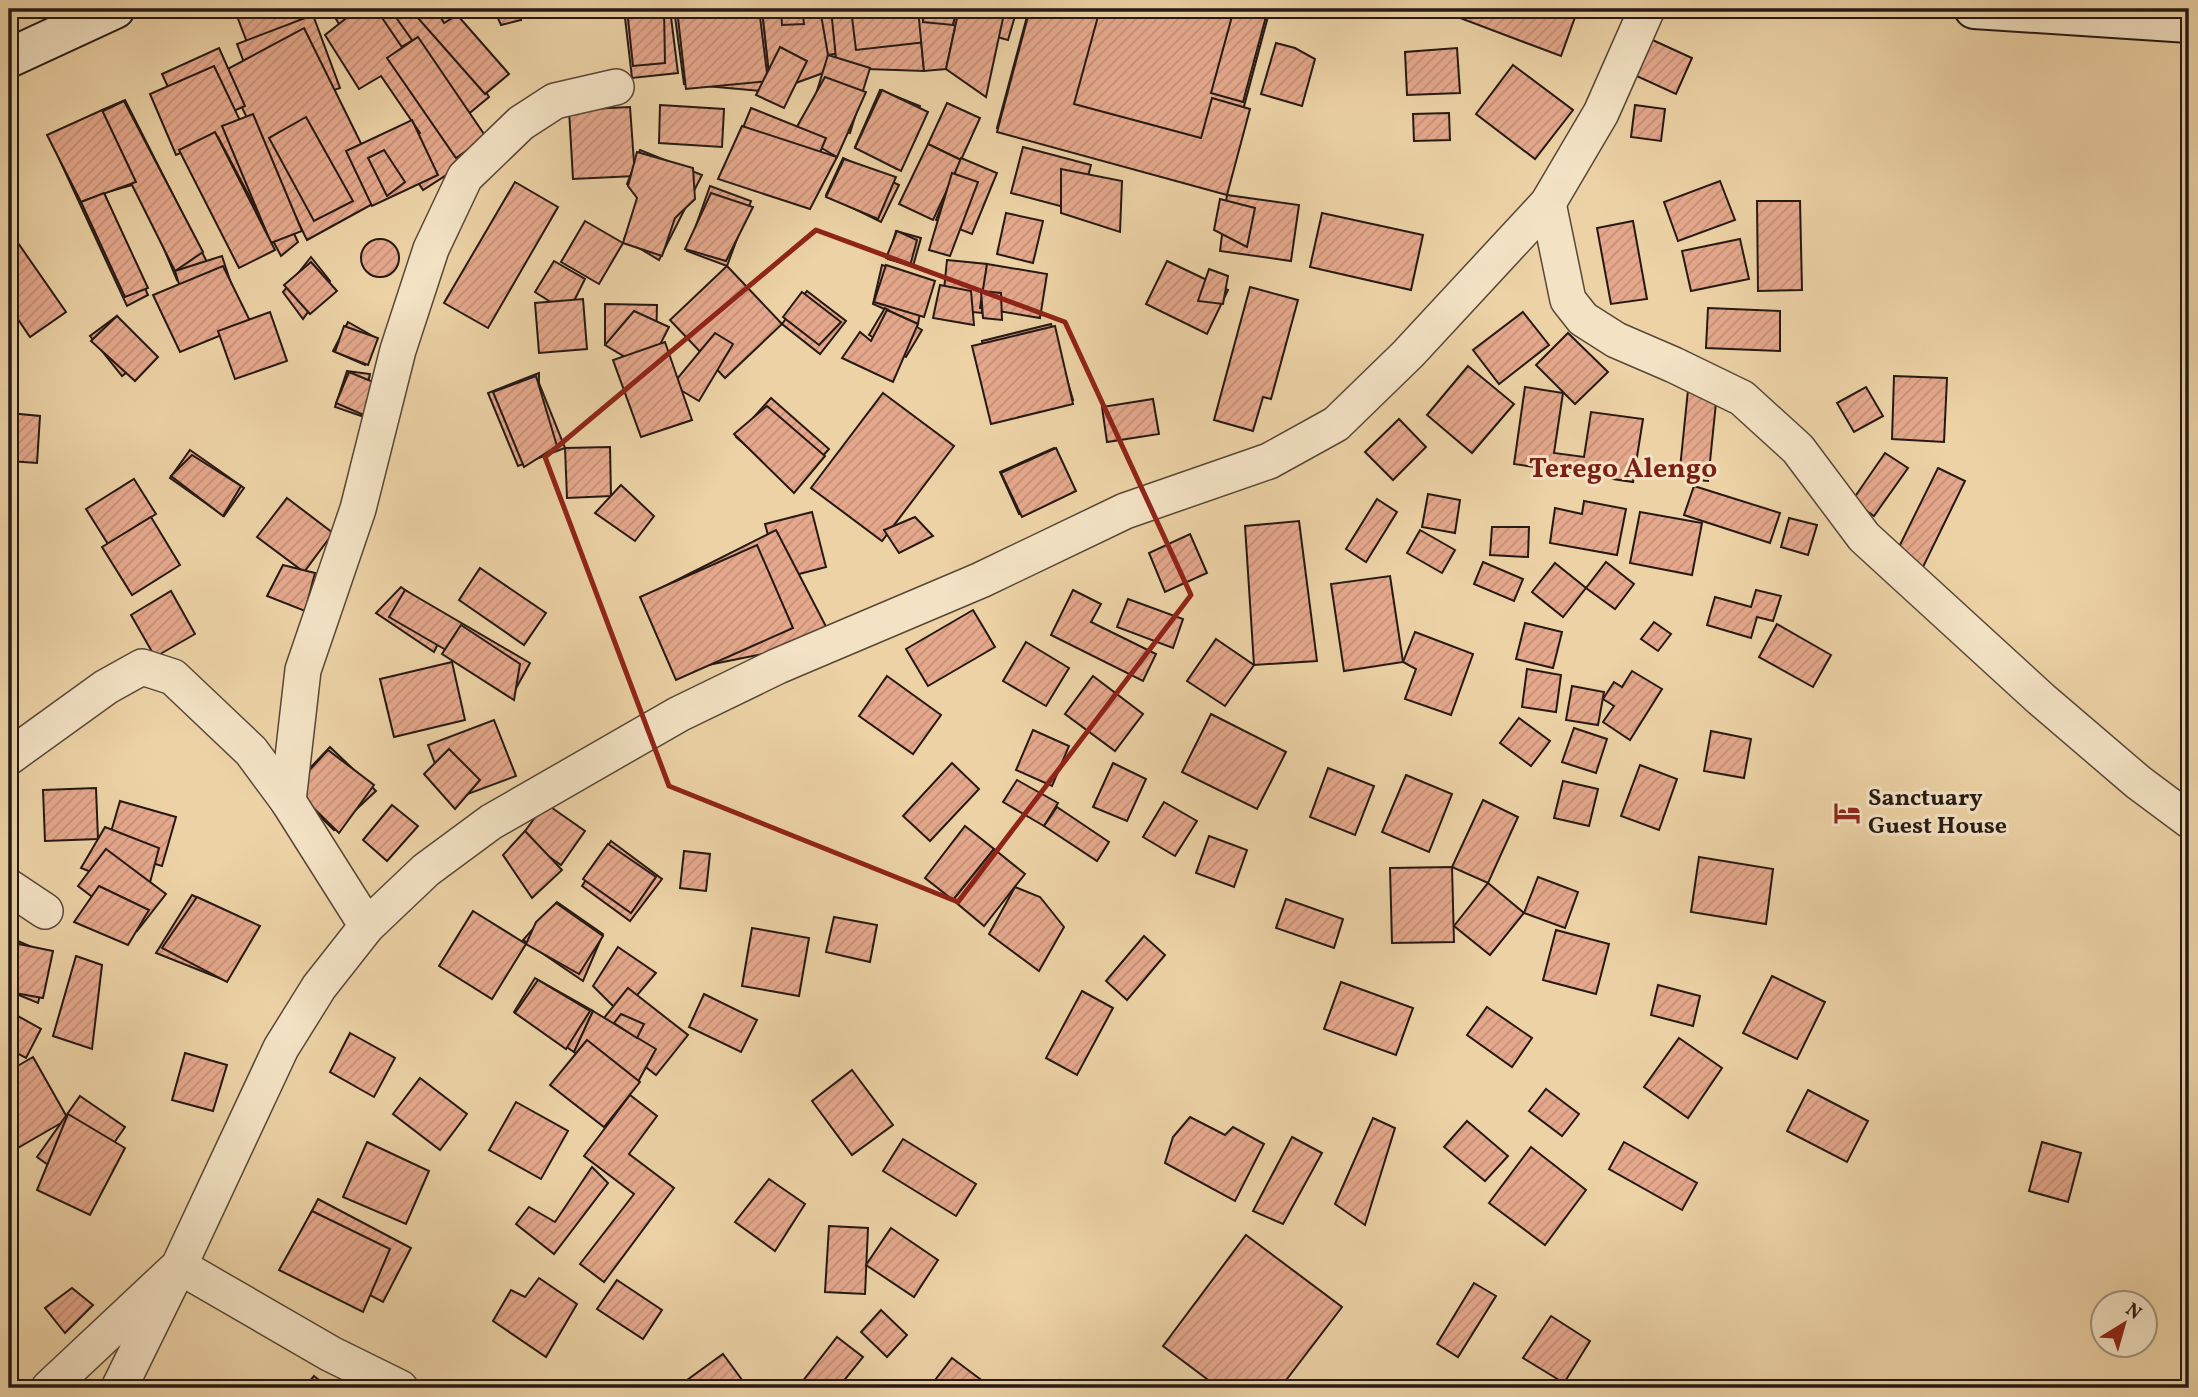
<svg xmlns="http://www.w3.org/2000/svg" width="2198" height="1397" font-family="Vollkorn,serif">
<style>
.building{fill:url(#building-hatch);stroke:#261914;stroke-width:2}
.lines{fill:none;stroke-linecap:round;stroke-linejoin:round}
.street-casing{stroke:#584738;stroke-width:38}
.secondary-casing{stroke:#261914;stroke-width:42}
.street{stroke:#f3e2c4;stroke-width:35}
.secondary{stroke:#f3e2c4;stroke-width:38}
.marked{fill:none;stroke:#8f2418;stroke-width:5;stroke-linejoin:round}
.labels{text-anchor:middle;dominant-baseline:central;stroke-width:6;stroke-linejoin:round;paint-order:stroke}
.poi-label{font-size:24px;font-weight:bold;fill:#261914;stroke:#f3e2c4;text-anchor:start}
.quarter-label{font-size:28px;font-weight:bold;fill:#7a1f14;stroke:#f3e2c4}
</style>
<defs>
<pattern id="building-hatch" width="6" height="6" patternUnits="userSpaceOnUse" patternTransform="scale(1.75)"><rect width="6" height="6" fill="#e5a88c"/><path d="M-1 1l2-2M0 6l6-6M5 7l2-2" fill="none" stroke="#c49078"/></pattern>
</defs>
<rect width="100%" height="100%" fill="#ecd2a5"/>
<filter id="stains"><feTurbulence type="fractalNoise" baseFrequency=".00286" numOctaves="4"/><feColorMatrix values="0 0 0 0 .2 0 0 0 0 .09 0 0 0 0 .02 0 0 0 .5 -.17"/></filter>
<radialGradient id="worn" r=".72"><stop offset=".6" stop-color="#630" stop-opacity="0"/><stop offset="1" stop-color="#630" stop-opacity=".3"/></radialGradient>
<g class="building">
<path d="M255,9h39l10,19 -53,25 -14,-37z"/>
<path d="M353,9h48l17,28 -52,31 -30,-49z"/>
<path d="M358,9h18l100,147 -53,34 -26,-41 23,-16 -39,-57 -22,13 -34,-54z"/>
<path d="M390,9h46l53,88 -23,19z"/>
<path d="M410,9h42l57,65 -24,20z"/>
<path d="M436,9h31l-23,14z"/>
<path d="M494,9h25l2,11 -20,5z"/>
<path d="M624,9h46l8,64 -46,5z"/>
<path d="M627,9h37l1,54 -32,3z"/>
<path d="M674,9h88l9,83 -87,-8z"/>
<path d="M677,9h82l9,72 -82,8z"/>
<path d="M762,9h69l6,59 -66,24z"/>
<path d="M781,9h21l2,15 -22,1z"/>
<path d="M820,9h29l7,41 -28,5z"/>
<path d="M831,9h87l6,62 -87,-3z"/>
<path d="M851,9h70l5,33 -70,8z"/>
<path d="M918,9h41l-13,60 -22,2z"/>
<path d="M923,9h34l-4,16 -30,-3z"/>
<path d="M957,9h60l-9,31 -55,-15z"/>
<path d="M959,9h46l-19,88 -40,-28z"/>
<path d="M1029,9h241l-47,176 -226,-57z"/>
<path d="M1030,9h70l-26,95 127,34 11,-40 38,11 -23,86 -230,-63z"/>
<path d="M1234,9h34l-25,93 -32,-9z"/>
<path d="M1394,9h25l-1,6z"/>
<path d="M1454,9h124l-17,47 -109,-41z"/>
<path d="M313,15l27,73 -76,27 -27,-71z"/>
<path d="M304,28l83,168 -80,44 -83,-169z"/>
<path d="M418,37l68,100 -30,21 -69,-100z"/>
<path d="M1646,37l46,21 -16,36 -46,-21z"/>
<path d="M1276,43l19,5 20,11 -13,47 -41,-12z"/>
<path d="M780,47l27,14 -23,47 -28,-13z"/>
<path d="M219,48l26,58 -57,25 -26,-57z"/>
<path d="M1457,48l3,45 -53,2 -2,-43z"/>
<path d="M828,55l42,13 -20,65 -42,-13z"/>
<path d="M1513,65l60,45 -38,49 -59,-45z"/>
<path d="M214,66l84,176 -17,14 -63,-119 -42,18 -26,-61z"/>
<path d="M825,77l41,15 -29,65 -43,-25z"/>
<path d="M880,90l40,16 -23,63 -42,-22z"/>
<path d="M882,90l46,22 -27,59 -46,-23z"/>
<path d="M125,100l83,164 -31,16 -41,-98 -34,-72z"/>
<path d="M124,101l79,151 -28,19 -43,-86 -28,8 44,102 -21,11 -78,-169z"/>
<path d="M947,103l33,15 -19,42 -33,-16z"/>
<path d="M660,105l64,4 -2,38 -63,-4z"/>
<path d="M1635,105l30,4 -4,32 -30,-4z"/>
<path d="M630,107l5,69 -62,3 -4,-69z"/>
<path d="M751,108l75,30 -25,61 -75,-30z"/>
<path d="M102,110l34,72 -55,20 -34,-67z"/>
<path d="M1449,113l1,27 -36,1 -1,-27z"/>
<path d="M253,114l49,117 -31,12 -49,-117z"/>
<path d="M306,117l47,84 -39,20 -45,-83z"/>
<path d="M412,120l26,55 -66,31 -26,-55z"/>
<path d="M742,126l95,31 -27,52 -92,-30z"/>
<path d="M215,132l60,118 -36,18 -60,-118z"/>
<path d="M928,144l33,16 -28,60 -34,-16z"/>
<path d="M1023,147l68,18 -12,46 -68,-18z"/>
<path d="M384,150l21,32 -18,14 -19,-38z"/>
<path d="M640,150l62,25 -43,85 -35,-21 20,-46 -17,-9z"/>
<path d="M637,152l56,16 2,31 -20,19 -13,38 -39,-13 14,-45 -9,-12z"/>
<path d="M843,158l56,27 -18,37 -55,-27z"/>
<path d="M961,158l36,15 -25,61 -36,-14z"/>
<path d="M844,159l52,18 -18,42 -52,-22z"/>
<path d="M1061,169l61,12 -2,51 -59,-19z"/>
<path d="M952,173l26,9 -28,74 -21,-6z"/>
<path d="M1720,181l15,39 -57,21 -14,-39z"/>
<path d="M515,182l43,25 -70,121 -44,-25z"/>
<path d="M710,186l41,15 -24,65 -40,-15z"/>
<path d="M104,193l44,95 -23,9 -44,-95z"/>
<path d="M711,193l42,14 -27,54 -41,-12z"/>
<path d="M1227,195l72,10 -8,56 -71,-10z"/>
<path d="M1220,199l35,9 -8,39 -33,-17z"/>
<path d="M1757,201h43l2,89 -44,1z"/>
<path d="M1006,213l37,8 -10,42 -36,-9z"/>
<path d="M1322,213l101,22 -12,55 -101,-23z"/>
<path d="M585,221l38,22 -24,41 -38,-22z"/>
<path d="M1633,221l14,78 -36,5 -14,-76z"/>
<path d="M9,230l57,82 -36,25 -21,-31z"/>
<path d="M896,231l25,7 -8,28 -25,-7z"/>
<path d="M897,231l20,9 -7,26 -24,-8z"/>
<circle cx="380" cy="258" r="19"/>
<path d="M1740,239l9,40 -58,12 -9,-40z"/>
<path d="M222,256l17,52 -48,15 -16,-52z"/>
<path d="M311,257l19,24 -27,38 -20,-27z"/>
<path d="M947,260l40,4 -5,49 -40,-4z"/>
<path d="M554,261l31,18 -17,34 -33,-21z"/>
<path d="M1167,261l61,29 -21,44 -61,-30z"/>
<path d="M311,262l26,29 -27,23 -26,-29z"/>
<path d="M987,264l60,10 -7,44 -60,-10z"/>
<path d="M882,265l44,14 -8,45 -45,-20z"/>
<path d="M886,265l49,16 -11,36 -50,-15z"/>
<path d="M223,266l28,57 -71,29 -27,-57z"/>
<path d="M727,266l55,58 -57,54 -55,-58z"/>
<path d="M1209,269l19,7 -5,28 -25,-3z"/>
<path d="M940,285l31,6 3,34 -41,-7z"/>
<path d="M1250,287l48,13 -27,99 -8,-2 -10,34 -39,-11z"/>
<path d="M807,291l39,30 -26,33 -38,-30z"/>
<path d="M981,291l20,2 1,27 -19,-2z"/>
<path d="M802,292l39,30 -22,23 -36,-28z"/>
<path d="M583,299l4,50 -48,4 -4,-50z"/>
<path d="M605,304l52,1 -1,40 -51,-1z"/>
<path d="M885,308l37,22 -16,27 -37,-22z"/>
<path d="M1708,308l72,3v40l-74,-3z"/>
<path d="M887,310l31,14 -25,58 -51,-24 18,-26 11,9z"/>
<path d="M634,311l35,16 -22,43 -42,-25z"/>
<path d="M270,312l17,49 -52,18 -17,-48z"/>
<path d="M1523,312l26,33 -50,39 -26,-34z"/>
<path d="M117,316l30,40 -25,20 -32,-40z"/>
<path d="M117,316l41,41 -23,24 -44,-40z"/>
<path d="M348,322l28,16 -11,27 -32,-14z"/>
<path d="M1051,324l22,76 -73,14 -18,-73z"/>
<path d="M344,326l34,12 -10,27 -33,-13z"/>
<path d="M1055,326l18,78 -82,20 -19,-78z"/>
<path d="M715,333l18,11 -34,57 -27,-16z"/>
<path d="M1568,333l40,39 -33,32 -39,-39z"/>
<path d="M665,342l27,78 -51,17 -28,-77z"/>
<path d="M1468,366l46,38 -42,49 -45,-38z"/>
<path d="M347,371l23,3 -9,42 -26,-9z"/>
<path d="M349,372l29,12 -12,32 -30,-13z"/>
<path d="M539,373v10l26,65 -47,18 -30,-73z"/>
<path d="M536,376l21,70 -33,21 -31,-75z"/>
<path d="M1894,376l53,2 -3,64 -52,-3z"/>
<path d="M1525,387l38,6 -9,60 30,4 7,-45 52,7 -10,63 -119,-18z"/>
<path d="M1866,387l17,29 -29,16 -17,-29z"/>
<path d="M1688,390l29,3 -9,88 -29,-3z"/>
<path d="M883,393l71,53 -72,95 -71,-53z"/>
<path d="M771,398l58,51 -35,39 -58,-51z"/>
<path d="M1153,399l6,35 -52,8 -5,-35z"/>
<path d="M767,406l58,50 -31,37 -60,-59z"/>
<path d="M9,413l31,3 -3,47 -28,-2z"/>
<path d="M1399,419l27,28 -33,33 -28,-28z"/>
<path d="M610,447l1,49 -44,2 -2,-50z"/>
<path d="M1054,448l17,34 -52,32 -19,-42z"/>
<path d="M1056,448l20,43 -54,26 -21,-44z"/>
<path d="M190,450l54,38 -20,28 -54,-38z"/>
<path d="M1885,453l23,15 -34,48 -22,-15z"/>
<path d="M192,455l49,31 -18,30 -52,-40z"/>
<path d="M1938,468l27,13 -43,88 -27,-14z"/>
<path d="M134,479l22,35 -48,30 -22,-35z"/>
<path d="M621,485l33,31 -19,25 -40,-28z"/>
<path d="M1694,486l86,27 -10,30 -86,-28z"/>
<path d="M1428,494l32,6 -5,33 -33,-6z"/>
<path d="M287,498l46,35 -29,39 -47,-35z"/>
<path d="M1377,499l20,13 -31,50 -20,-13z"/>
<path d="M1584,501l42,8 -9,46 -67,-12 5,-35 27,6z"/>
<path d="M812,512l14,55 -46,12 -15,-55z"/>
<path d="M1640,512l62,11 -10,52 -62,-12z"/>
<path d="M151,517l29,48 -48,30 -30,-48z"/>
<path d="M915,517l18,19 -34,17 -15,-23z"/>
<path d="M1789,518l28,7 -9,30 -27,-8z"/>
<path d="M1299,521l18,140 -63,4 -9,-139z"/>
<path d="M1492,527h37l-1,30 -38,-2z"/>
<path d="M776,530l57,110 -150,30 -38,-74z"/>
<path d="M1420,530l35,20 -13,23 -35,-20z"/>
<path d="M1190,534l17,39 -42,19 -16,-39z"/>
<path d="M757,545l36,83 -117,52 -36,-83z"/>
<path d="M1483,562l40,17 -9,22 -40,-17z"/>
<path d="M1606,562l28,22 -19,25 -29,-21z"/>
<path d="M1555,563l31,25 -23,29 -31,-25z"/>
<path d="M283,565l32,8 -10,38 -38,-15z"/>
<path d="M480,568l66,45 -22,32 -65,-45z"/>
<path d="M1390,576l13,86 -59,9 -13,-87z"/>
<path d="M401,587l48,34 -15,31 -58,-39z"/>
<path d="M405,590l125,73 -15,27 -126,-73z"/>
<path d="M1073,590l28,14 -10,18 65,32 -13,27 -92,-46z"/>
<path d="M1756,590l25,6 -8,25 -16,-4 -6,21 -44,-13 8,-28 36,10z"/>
<path d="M171,591l24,43 -40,23 -24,-42z"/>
<path d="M1128,599l55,20 -10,29 -56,-21z"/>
<path d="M973,610l22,37 -67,39 -22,-37z"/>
<path d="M1654,622l17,12 -13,17 -17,-12z"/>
<path d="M1525,623l37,9 -9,36 -37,-9z"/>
<path d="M1777,624l54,31 -18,32 -54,-30z"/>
<path d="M461,625l59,39 -6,36 -72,-46z"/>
<path d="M1415,632l58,22 -22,61 -46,-16 11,-30 -13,-7z"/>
<path d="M1216,639l38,26 -29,41 -38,-25z"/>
<path d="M1026,642l43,26 -23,38 -43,-25z"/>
<path d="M452,662l13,58 -71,17 -14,-58z"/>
<path d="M1527,669l34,6 -5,37 -34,-5z"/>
<path d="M1632,671l30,18 -32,51 -27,-18 11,-16 -11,-7 11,-17 8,5z"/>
<path d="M887,676l54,39 -28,39 -54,-38z"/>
<path d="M1093,676l50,38 -28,37 -50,-37z"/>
<path d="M1572,686l32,6 -6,33 -32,-5z"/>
<path d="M1211,714l75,38 -29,57 -75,-37z"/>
<path d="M1519,718l31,23 -19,25 -31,-23z"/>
<path d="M494,720l22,56 -67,25 -21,-56z"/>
<path d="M1574,728l33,11 -11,34 -34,-11z"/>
<path d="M1033,730l36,16 -17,40 -36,-16z"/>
<path d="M1711,731l40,8 -7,39 -40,-7z"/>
<path d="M330,747l46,44 -42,39 -43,-42z"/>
<path d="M449,749l31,31 -25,29 -31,-35z"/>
<path d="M328,750l46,35 -35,48 -46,-45z"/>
<path d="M952,763l27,26 -49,52 -27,-25z"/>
<path d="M1113,763l33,16 -19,42 -34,-14z"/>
<path d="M1640,765l37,14 -18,51 -38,-14z"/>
<path d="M1328,768l46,18 -19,49 -45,-18z"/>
<path d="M1406,775l46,19 -23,58 -47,-20z"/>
<path d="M1017,780l41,23 -14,23 -41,-24z"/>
<path d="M1563,781l35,8 -9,37 -35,-8z"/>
<path d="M96,788l2,51 -53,2 -2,-51z"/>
<path d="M1483,800l35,17 -30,66 -36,-16z"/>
<path d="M120,801l56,16 -14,49 -56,-17z"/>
<path d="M1164,802l33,19 -22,35 -32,-19z"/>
<path d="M545,803l40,28 -24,34 -40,-28z"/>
<path d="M392,805l26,21 -31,35 -24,-21z"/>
<path d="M1057,807l52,35 -12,19 -53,-35z"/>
<path d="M965,826l29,23 -41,51 -28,-22z"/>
<path d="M105,827l54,21 -12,46 -66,-26z"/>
<path d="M525,831l37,39 -30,28 -29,-43z"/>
<path d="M1209,836l38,14 -13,37 -38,-14z"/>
<path d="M611,841l51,38 -32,42 -48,-35z"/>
<path d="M608,844l48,33 -25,36 -48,-34z"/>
<path d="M106,849l60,45 -29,37 -59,-45z"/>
<path d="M994,849l31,25 -41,52 -31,-26z"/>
<path d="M684,851l26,3 -4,37 -26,-3z"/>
<path d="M1699,857l74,12 -7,55 -75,-12z"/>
<path d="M1452,867l2,75 -62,1 -2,-75z"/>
<path d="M1538,877l40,15 -13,36 -41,-15z"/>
<path d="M1488,883l36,30 -34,42 -36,-29z"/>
<path d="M99,886l50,24 -21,35 -54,-23z"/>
<path d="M1015,887l25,10 24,30 -25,44 -50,-37z"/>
<path d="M192,895l65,31 -33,54 -68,-27z"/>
<path d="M197,897l63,29 -33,56 -65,-34z"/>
<path d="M1286,899l57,20 -9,29 -58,-20z"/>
<path d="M557,902l46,32 -20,47 -60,-41z"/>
<path d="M556,903l47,33 -24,38 -53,-30 10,-22z"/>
<path d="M473,911l53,33 -34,55 -53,-33z"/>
<path d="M834,917l43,8 -7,37 -44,-10z"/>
<path d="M752,928l57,10 -10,58 -57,-10z"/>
<path d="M1556,930l53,14 -13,50 -53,-14z"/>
<path d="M1144,936l21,19 -38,45 -21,-19z"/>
<path d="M11,938l39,17 -12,48 -29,-12z"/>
<path d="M9,942l44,9 -10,47 -34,-6z"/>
<path d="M618,947l38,26 -35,41 -28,-28z"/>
<path d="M76,956l26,9 -10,84 -39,-13z"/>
<path d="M1772,976l53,26 -28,57 -54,-26z"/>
<path d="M535,978l58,33 -19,41 -60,-40z"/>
<path d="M538,980l52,31 -24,38 -51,-36z"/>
<path d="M1341,982l72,26 -17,47 -72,-26z"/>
<path d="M1658,985l42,11 -7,30 -42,-11z"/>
<path d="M628,988l60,47 -32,40 -60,-47z"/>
<path d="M1082,991l31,17 -36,67 -31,-17z"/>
<path d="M704,994l53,26 -16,32 -52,-25z"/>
<path d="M1487,1007l45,31 -20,29 -45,-32z"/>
<path d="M9,1011l32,18 -15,29 -17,-9z"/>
<path d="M593,1011l63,38 -22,40 -60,-37z"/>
<path d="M621,1014l23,10 -7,14 -23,-15z"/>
<path d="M350,1033l45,25 -21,39 -44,-25z"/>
<path d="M1679,1038l43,30 -34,50 -44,-31z"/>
<path d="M587,1040l53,42 -36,45 -54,-42z"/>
<path d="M185,1053l42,12 -14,46 -41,-11z"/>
<path d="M33,1057l35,62 -59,34v-82z"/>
<path d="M852,1070l41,55 -41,30 -40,-54z"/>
<path d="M420,1078l47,36 -27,36 -47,-36z"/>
<path d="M1546,1089l33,25 -17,22 -33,-25z"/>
<path d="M1808,1090l60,31 -21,41 -60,-31z"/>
<path d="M630,1095l27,21 -28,38 45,34 -70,94 -24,-18 54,-70 -50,-38z"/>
<path d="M80,1096l45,31 -43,62 -45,-32z"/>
<path d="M516,1102l52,29 -27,48 -52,-29z"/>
<path d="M68,1114l57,34 -35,67 -53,-25z"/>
<path d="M1190,1117l35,18 8,-8 31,17 -29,57 -70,-38 8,-26z"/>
<path d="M1373,1118l22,10 -30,97 -30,-21z"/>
<path d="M1467,1121l41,35 -23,25 -41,-34z"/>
<path d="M1292,1137l30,16 -39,71 -30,-13z"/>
<path d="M903,1139l73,45 -20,32 -73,-45z"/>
<path d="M367,1142l62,29 -23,53 -63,-27z"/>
<path d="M1624,1142l73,41 -15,27 -73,-41z"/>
<path d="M2042,1142l39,11 -13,49 -39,-11z"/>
<path d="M1531,1147l55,43 -41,55 -56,-42z"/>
<path d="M592,1167l16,16 -54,71 -38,-30 13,-17 26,15z"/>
<path d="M769,1179l36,25 -30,47 -40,-29z"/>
<path d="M318,1199l93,49 -28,54 -93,-49z"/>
<path d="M312,1211l78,38 -27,63 -84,-42z"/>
<path d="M829,1226l39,2 -3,66 -40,-2z"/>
<path d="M891,1228l47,32 -24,37 -48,-32z"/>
<path d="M1246,1235l96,72 -62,81h-61l-56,-42z"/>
<path d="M539,1278l38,26 -31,53 -53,-36 18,-31 14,7z"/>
<path d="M617,1280l45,30 -19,29 -46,-30z"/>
<path d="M1474,1283l22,13 -38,61 -21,-13z"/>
<path d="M72,1288l21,17 -28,28 -20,-25z"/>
<path d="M881,1310l26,25 -20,22 -26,-25z"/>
<path d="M1551,1316l39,25 -26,42 -41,-25z"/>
<path d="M837,1337l26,20 -25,31h-28l-8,-6z"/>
<path d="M723,1354l25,34h-72z"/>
<path d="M952,1358l40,30h-63z"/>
<path d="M314,1376l15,12h-25z"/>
<path d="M1061,1380l37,5v3h-38z"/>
</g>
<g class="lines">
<g class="street-casing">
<g id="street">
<path d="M1548,203l20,97 15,19 33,21 58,25 68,33 56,51 66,88 177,162 97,83 51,38"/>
<path d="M9,757l97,-70 36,-20 31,10 78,74 37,50 79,125"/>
<path d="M288,801l15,-131 55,-161 40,-159 33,-101 34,-72 56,-54 34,-22 61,-14"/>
<path d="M9,887l36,24"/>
<path d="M49,1388l130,-122 102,-218 38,-61 48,-61 59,-56 65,-48 188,-108 99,-48 203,-86 144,-69 144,-50 67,-37 72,-70 140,-151 53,-90 46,-104"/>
<path d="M119,1388l60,-122 152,88 69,34"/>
</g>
</g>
<g class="secondary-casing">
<g id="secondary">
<path d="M1974,9l215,14"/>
<path d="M9,58l106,-49"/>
</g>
</g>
<use href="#street" class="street"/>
<use href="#secondary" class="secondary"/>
</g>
<path class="marked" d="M816,230l249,92 126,273 -233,307 -289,-116 -124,-329z"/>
<defs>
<g id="hotel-bare" transform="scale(2.1)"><path d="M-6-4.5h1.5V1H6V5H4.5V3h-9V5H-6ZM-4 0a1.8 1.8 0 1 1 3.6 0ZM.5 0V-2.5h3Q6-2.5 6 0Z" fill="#8f2418" stroke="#f3e2c4" stroke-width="2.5" paint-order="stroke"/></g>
</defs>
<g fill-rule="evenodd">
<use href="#hotel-bare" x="1847" y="813"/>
</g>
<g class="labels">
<g class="poi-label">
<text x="1868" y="799">Sanctuary<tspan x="1868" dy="28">Guest House</tspan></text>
</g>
<g class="quarter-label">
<text x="1623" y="469">Terego Alengo</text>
</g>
</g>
<rect width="2198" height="1397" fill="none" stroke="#ecd2a5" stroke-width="35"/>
<rect x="10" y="10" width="2177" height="1376" fill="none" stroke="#261914" stroke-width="3.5"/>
<rect x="18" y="18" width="2163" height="1362" fill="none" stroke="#261914" stroke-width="2"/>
<g transform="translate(2124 1324) rotate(37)"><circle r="33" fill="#f3e2c4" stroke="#a1927e" stroke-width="2"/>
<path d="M0-5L12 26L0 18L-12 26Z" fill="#8f2418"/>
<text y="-10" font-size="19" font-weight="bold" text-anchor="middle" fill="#261914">N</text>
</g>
<rect width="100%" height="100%" filter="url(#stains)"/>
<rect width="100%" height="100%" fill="url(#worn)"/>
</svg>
